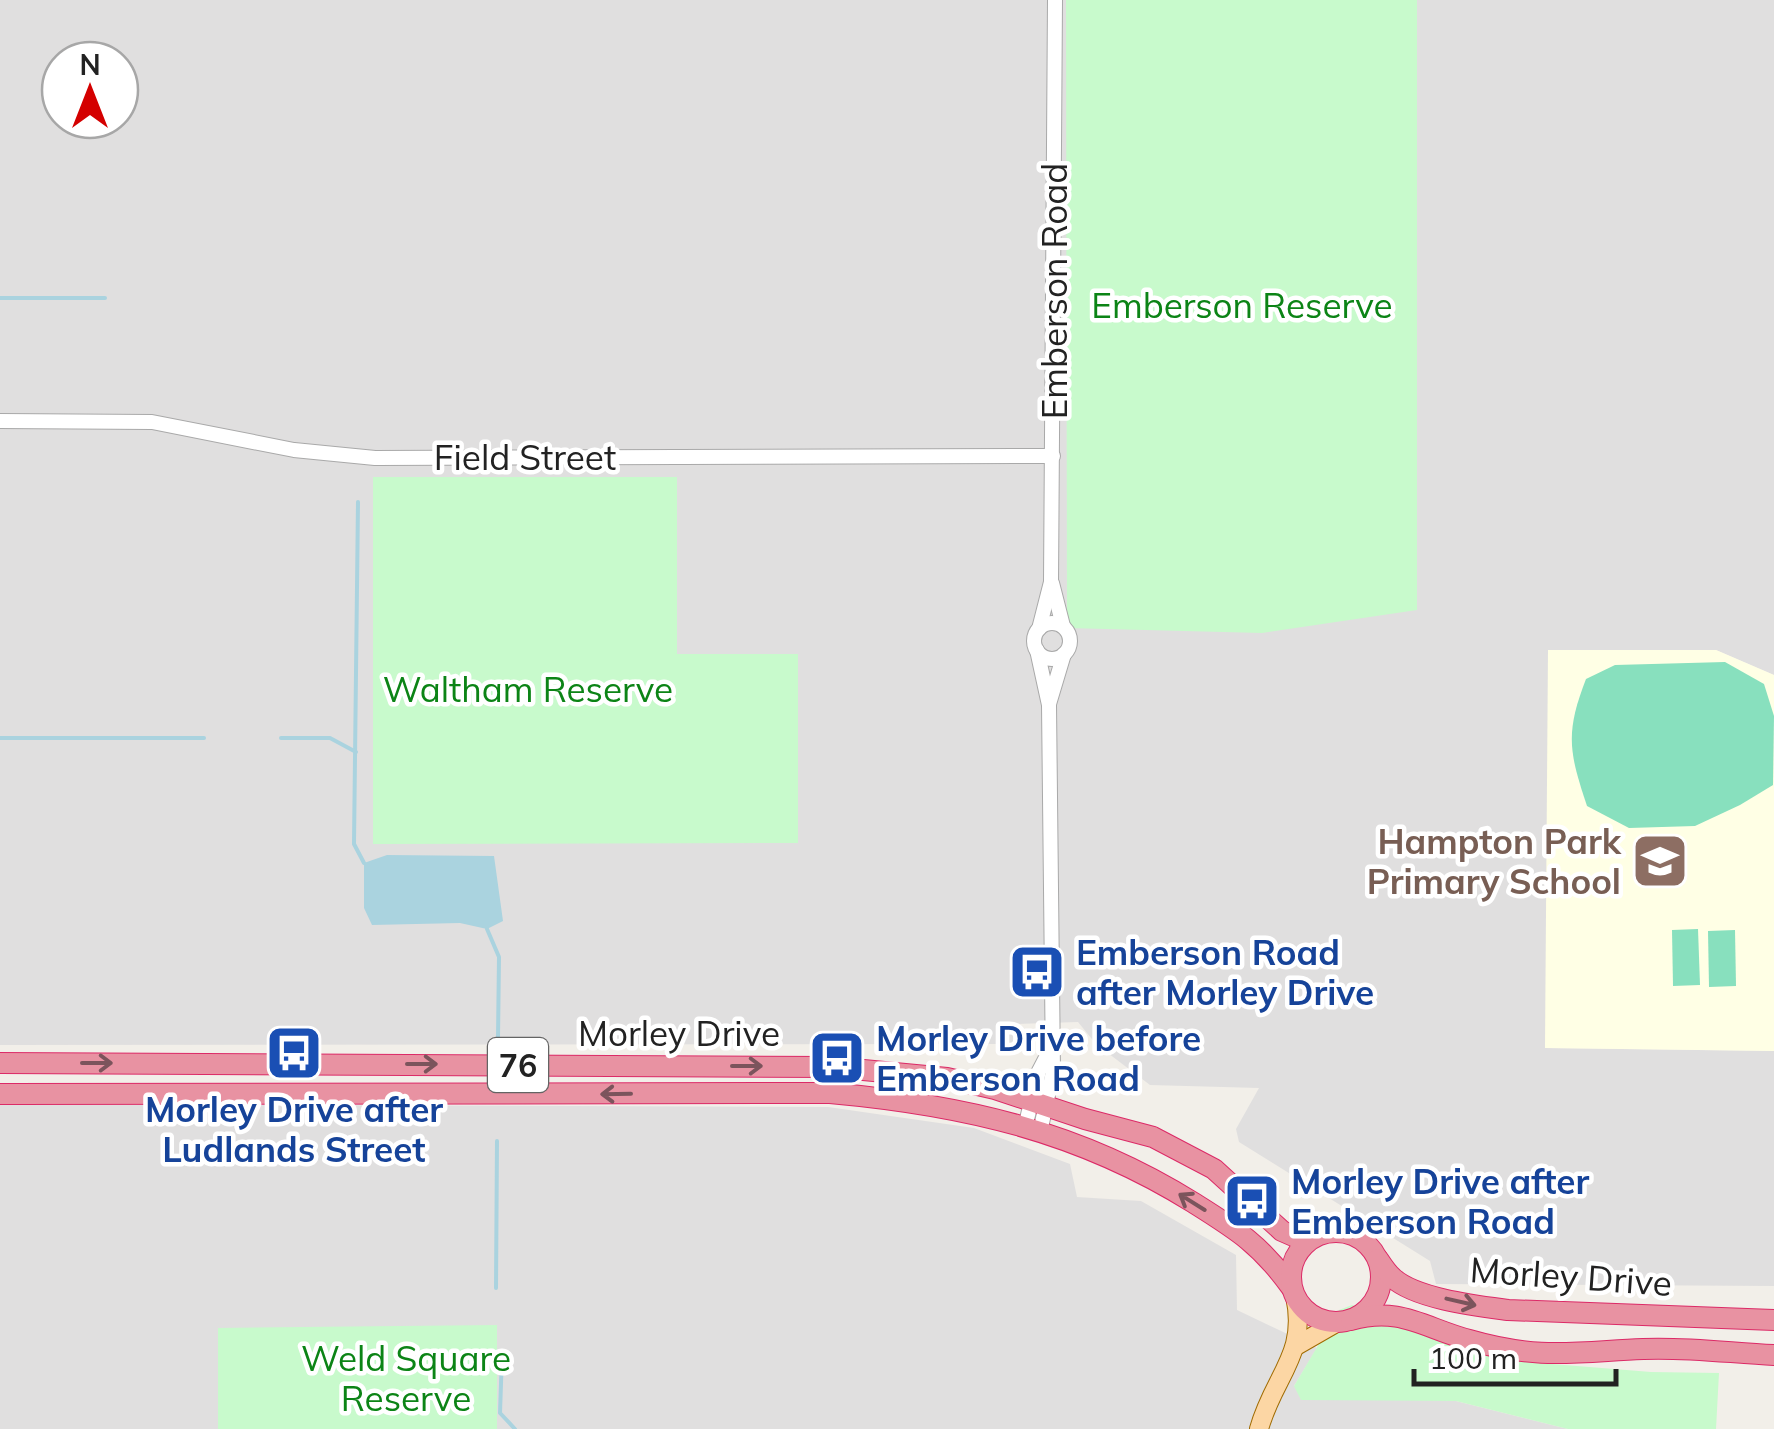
<svg xmlns="http://www.w3.org/2000/svg" width="1774" height="1429" font-family="Mulish,sans-serif">
<style>
.residential{fill:#e0dfdf;fill-rule:evenodd}
.education{fill:#ffffe5}
.park{fill:#c8facc}
.pitch{fill:#88e0be}
.water{fill:#aad3df}
.lines{fill:none;stroke-linecap:round;stroke-linejoin:round}
.stream{stroke:#aad3df;stroke-width:4}
.minor-casing{stroke:#a9a9a9;stroke-width:16}
.major-casing{stroke:#a06b00;stroke-width:20}
.highway-casing{stroke:#dc2a67;stroke-width:22}
.minor{stroke:#fff;stroke-width:14}
.major{stroke:#fcd6a4;stroke-width:18}
.highway{stroke:#e892a2;stroke-width:20}
.oneway{stroke:#7b545c}
.labels{text-anchor:middle;dominant-baseline:central;stroke-width:9;stroke-linejoin:round;paint-order:stroke}
.shield{fill:#fff;stroke:#646464;stroke-width:2.5}
.shield-label{font-size:32px;font-weight:bold;fill:#222}
.street-label{font-size:35px;fill:#222;stroke:#fff}
.park-label{font-size:35px;fill:#0c8416;stroke:#fff}
.education-label{font-size:35px;font-weight:bold;fill:#785e54;stroke:#fff;text-anchor:end}
.transit-label{font-size:35px;font-weight:bold;fill:#164399;stroke:#fff;text-anchor:start}
</style>
<rect width="100%" height="100%" fill="#f2efe9"/>
<g class="residential">
<path d="M0,0h1774v675l-58,-25 -170,398 228,3v235l-338,-2 -6,-23 -191,-119 -3,-13 23,-41 -109,-3 -54,-41 -18,-22 -64,2v20l-1014,1zM60,60h60v60h-60z"/>
<path d="M0,1104l828,3 146,21 96,36 7,33 64,4 95,54 1,55 80,38 -23,38 162,15 112,28h-1568z"/>
</g>
<path class="education" d="M1548,650h168l58,25v376l-229,-3z"/>
<g class="park">
<path d="M1066,0h351v610l-155,23 -195,-5z"/>
<path d="M373,477h304v177h121v189l-425,1z"/>
<path d="M1352,1305l188,58 111,9 68,1 -3,56h-148l-112,-28 -155,-1 -7,-14 45,-76z"/>
<path d="M497,1325v104h-279v-101z"/>
</g>
<g class="pitch">
<path d="M1725,662l39,22 10,32 -1,69 -33,20 -45,21 -66,2 -42,-22c-18,-54 -22,-73 -1,-127l29,-14z"/>
<path d="M1698,929l2,56 -27,1 -1,-56z"/>
<path d="M1735,930l1,56 -27,1 -1,-56z"/>
</g>
<path class="water" d="M387,855l107,1 9,65 -16,8 -27,-6 -88,2 -8,-17v-45z"/>
<g class="lines">
<g class="stream">
<path d="M0,298h105"/>
<path d="M358,502l-4,342 10,19"/>
<path d="M0,738h204"/>
<path d="M281,738h49l26,14"/>
<path d="M487,929l12,28 -1,81"/>
<path d="M496,1288l1,-147"/>
<path d="M502,1354l-2,59 15,16"/>
</g>
<g class="minor-casing">
<g id="minor">
<path d="M0,421l152,1 142,28 81,8 678,-2"/>
<path d="M1052,583l11,43"/>
<circle cx="1052" cy="641" r="18"/>
<path d="M1039,629l12,-47 4,-582"/>
<path d="M1037,650l12,55 4,367 -13,60"/>
<path d="M1049,704l15,-50"/>
<path d="M1025,1127l14,-56 12,-23"/>
</g>
</g>
<g class="major-casing">
<g id="major">
<path d="M1296,1346l40,-23"/>
<path d="M1259,1429c15,-54 49,-74 36,-133"/>
</g>
</g>
<g class="highway-casing">
<g id="highway">
<path d="M0,1063l832,4 115,11 48,11 90,30 68,18 61,32 68,62 16,7 17,-2"/>
<path d="M0,1094l830,-1c133,12 249,38 364,110 43,27 66,41 97,84"/>
<circle cx="1336" cy="1277" r="45"/>
<path d="M1378,1259c4,6 9,14 15,19 23,21 85,28 115,32l266,10"/>
<path d="M1351,1320c49,-14 73,8 118,20 69,20 106,12 174,9 44,-2 88,4 131,6"/>
</g>
</g>
<use href="#minor" class="minor"/>
<use href="#major" class="major"/>
<use href="#highway" class="highway"/>
</g>
<defs><path id="oneway-shaft" d="M-6 0H5M1.5-3L5.5 0L1.5 3" fill="none" stroke-width="1.6" stroke-linecap="round" stroke-linejoin="round" transform="scale(2.5)"/></defs>
<g class="oneway">
<use href="#oneway-shaft" transform="translate(97 1063)"/>
<use href="#oneway-shaft" transform="translate(422 1064)"/>
<use href="#oneway-shaft" transform="translate(747 1066)"/>
<use href="#oneway-shaft" transform="translate(616 1094) rotate(179)"/>
<use href="#oneway-shaft" transform="translate(1192 1202) rotate(-148)"/>
<use href="#oneway-shaft" transform="translate(1461 1302) rotate(13)"/>
</g>
<defs>
<g id="school-square" transform="scale(2.875)"><rect x="-9" y="-9" width="18" height="18" rx="4" fill="#8d6e63" stroke="#fff"/><path d="M0-5L7-2L0 1L-7-2ZM-4 1L0 2.5L4 1V4Q0 6-4 4Z" fill="#fff"/></g>
<g id="bus-square" transform="scale(2.875)"><rect x="-9" y="-9" width="18" height="18" rx="4" fill="#1a4fb4" stroke="#fff"/><path d="M-5-6H5V4H4V6H2V4H-2V6H-4V4H-5ZM-3.5-4V0h7V-4ZM-3.5 1.2v1.5H-2V1.2ZM2 1.2v1.5H3.5V1.2Z" fill="#fff"/></g>
</defs>
<g fill-rule="evenodd">
<use href="#school-square" x="1660" y="861"/>
<use href="#bus-square" x="1037" y="972"/>
<use href="#bus-square" x="294" y="1053"/>
<use href="#bus-square" x="837" y="1058"/>
<use href="#bus-square" x="1252" y="1201"/>
</g>
<g class="labels">
<rect class="shield" x="488" y="1038" width="60" height="54" rx="8"/>
<g class="shield-label">
<text x="518" y="1065">76</text>
</g>
<g class="street-label">
<text transform="translate(1054 291) rotate(-90)">Emberson Road</text>
<text x="525" y="457">Field Street</text>
<text x="679" y="1033">Morley Drive</text>
<text transform="translate(1571 1276) rotate(4)">Morley Drive</text>
</g>
<g class="park-label">
<text x="1242" y="305">Emberson Reserve</text>
<text x="528" y="689">Waltham Reserve</text>
<text x="406" y="1358">Weld Square<tspan x="406" dy="40">Reserve</tspan></text>
</g>
<g class="education-label">
<text x="1621" y="841">Hampton Park<tspan x="1621" dy="40">Primary School</tspan></text>
</g>
<g class="transit-label">
<text x="1076" y="952">Emberson Road<tspan x="1076" dy="40">after Morley Drive</tspan></text>
<text x="876" y="1038">Morley Drive before<tspan x="876" dy="40">Emberson Road</tspan></text>
<text x="294" y="1109" text-anchor="middle">Morley Drive after<tspan x="294" dy="40">Ludlands Street</tspan></text>
<text x="1291" y="1181">Morley Drive after<tspan x="1291" dy="40">Emberson Road</tspan></text>
</g>
</g>
<g transform="translate(90 90)"><circle r="48" fill="#ffffff" stroke="#a7a7a7" stroke-width="2.5"/>
<path d="M0-8L18 38L0 25L-18 38Z" fill="#d40000"/>
<text y="-15" font-size="28" font-weight="bold" text-anchor="middle" fill="#222222">N</text>
</g>
<path d="M1414 1369v15h202v-15" fill="none" stroke="#222222" stroke-width="5"/>
<text x="1429" y="1369" font-size="30" fill="#222222" stroke="#ffffff" stroke-width="8" paint-order="stroke">100 m</text>
</svg>
